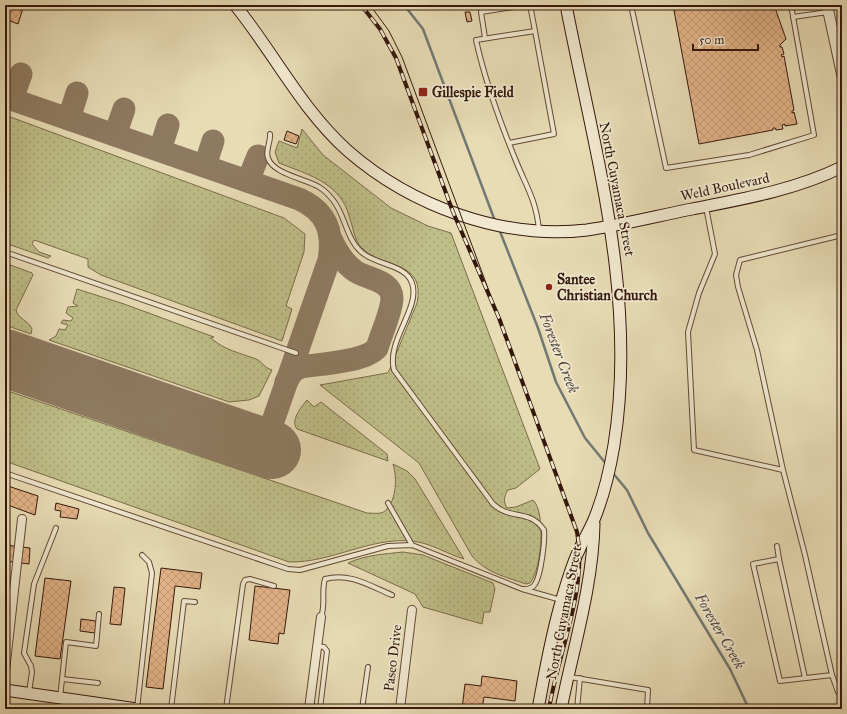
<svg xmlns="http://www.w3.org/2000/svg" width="847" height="714" font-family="'IM FELL Great Primer',serif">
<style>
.grass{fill:url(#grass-dots);stroke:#7a6b4a}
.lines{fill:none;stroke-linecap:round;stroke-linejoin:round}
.stream{stroke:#727973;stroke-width:2.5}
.taxiway{stroke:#8e7a61;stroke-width:23}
.runway{stroke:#8e7a61;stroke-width:58}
.building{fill:url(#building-cross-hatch);stroke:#35180d}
.service-casing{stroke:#624937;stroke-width:6}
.minor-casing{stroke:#624937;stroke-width:10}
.tertiary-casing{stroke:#624937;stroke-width:12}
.secondary-casing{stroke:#35180d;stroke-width:13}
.service{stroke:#f0e8cf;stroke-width:4}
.minor{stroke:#f0e8cf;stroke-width:8}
.tertiary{stroke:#f0e8cf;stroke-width:10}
.secondary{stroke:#f0e8cf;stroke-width:11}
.tram{stroke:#35180d;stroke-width:1}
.rail-casing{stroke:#35180d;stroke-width:4}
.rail{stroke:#f0e8cf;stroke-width:2.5;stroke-dasharray:8;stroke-linecap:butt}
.poi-dot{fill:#8f2418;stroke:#f0e8cf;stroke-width:1.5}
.labels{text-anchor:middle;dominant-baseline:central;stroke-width:3.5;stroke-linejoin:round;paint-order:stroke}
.poi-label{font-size:14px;font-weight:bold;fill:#35180d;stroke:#f0e8cf;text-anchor:start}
.street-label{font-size:14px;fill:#35180d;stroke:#f0e8cf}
.water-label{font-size:15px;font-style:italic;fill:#534840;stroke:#f0e8cf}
</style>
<defs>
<pattern id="grass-dots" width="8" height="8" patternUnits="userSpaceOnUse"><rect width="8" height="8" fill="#bebe88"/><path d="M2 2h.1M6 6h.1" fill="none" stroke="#a4a374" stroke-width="1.8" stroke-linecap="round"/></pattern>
<pattern id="building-cross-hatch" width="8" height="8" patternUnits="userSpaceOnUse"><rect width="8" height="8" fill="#e3b489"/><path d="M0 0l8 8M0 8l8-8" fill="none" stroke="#c39a75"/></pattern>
</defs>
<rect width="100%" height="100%" fill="#e8dcb5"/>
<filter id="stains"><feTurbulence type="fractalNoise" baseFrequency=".005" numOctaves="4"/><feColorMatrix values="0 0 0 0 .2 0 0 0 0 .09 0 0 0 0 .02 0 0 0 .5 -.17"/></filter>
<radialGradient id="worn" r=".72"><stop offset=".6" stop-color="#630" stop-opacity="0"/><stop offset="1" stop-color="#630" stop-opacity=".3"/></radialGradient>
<g class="grass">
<path d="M5,115l279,103 21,16 -1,18 -18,54 6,3 -10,32 -181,-66 -13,-8v-8l-54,-19 -2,4 7,8 12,4 -3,2 -43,-15z"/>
<path d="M302,129l21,26 68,53 37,18 23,7 89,236 -24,19 -8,2c-4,6 -5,11 -1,18l9,-1 17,-7c13,12 9,69 -3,83l-4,1c-20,-7 -40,-11 -54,-28l-53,-93 -99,-78 67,-12 2,-2 28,-68c9,-42 -32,-34 -54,-54 -9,-8 -9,-19 -13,-30 -2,-6 -4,-14 -8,-19 -14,-21 -41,-28 -63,-37l-4,-11 4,-11 18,7z"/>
<path d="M5,263l27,10 1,2 -17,35c2,9 13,11 16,19l-1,5 -26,-9z"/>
<path d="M77,289l47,15 90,33 -3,1c13,12 29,15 45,21 7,3 7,8 16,11l-13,26 -10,4 -20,2 -180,-62 7,-4 3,-7 6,1 3,-5 -7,-2 2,-3 8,1 2,-3 -7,-5 2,-6 10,-1 -5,-3z"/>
<path d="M5,390l362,123c6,0 15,2 19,-3 11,-11 11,-33 7,-46l14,7 8,8 49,80c-17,-5 -33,-16 -52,-18 -42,-4 -81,22 -123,21l-284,-101z"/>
<path d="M307,400l7,7 7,-5 66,52 1,7 -91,-32c-7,-8 4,-22 10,-29z"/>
<path d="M403,552l20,3 70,28 2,6 -5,23h-6l-2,12 -59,-17 -8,-13 -67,-31c17,-8 37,-9 55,-11z"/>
</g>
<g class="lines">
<g class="stream">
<path d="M404,5l19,24 72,192"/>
<path d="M499,229l39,99 18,54 29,56 22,27"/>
<path d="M612,472l15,18 21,43 82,136 19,40"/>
</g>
<g class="taxiway">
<path d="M5,97l294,102c27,12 35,32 30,61l-65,187"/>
<path d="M12,99l9,-25"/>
<path d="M69,119l8,-26"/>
<path d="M115,135l9,-26"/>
<path d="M160,150l8,-25"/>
<path d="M205,166l8,-25"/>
<path d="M248,181l10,-25"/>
<path d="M286,382l7,-11 8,-4c19,-3 64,-5 76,-19 4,-14 15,-37 15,-50 0,-18 -26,-19 -37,-27 -12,-8 -19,-21 -25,-34"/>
</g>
<path class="runway" d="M5,358l267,92"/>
</g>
<g class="building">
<path d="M5,5h19l-6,19 -13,-5z"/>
<path d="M673,5h101l12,34 -6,6v2h2l2,7 -3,1 1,2 2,-1 10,54 -2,1v2l2,-1 3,12 -12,2v-2l-3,1 1,4 -7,1 -1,-2h-2v2l-74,14z"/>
<path d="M465,12h5l2,9 -5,1z"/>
<path d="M287,131l12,5 -3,8 -12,-4z"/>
<path d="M5,485l33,11 -3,19 -30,-11z"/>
<path d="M56,503l23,6 -2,10 -17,-2 1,-6 -6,-1z"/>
<path d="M5,545l25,3 -1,16 -24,-3z"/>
<path d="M161,568l41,5 -2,16 -25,-3 -12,103 -17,-2z"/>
<path d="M45,578l26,3 -11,78 -25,-3z"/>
<path d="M255,586l35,4 -6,44 -5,-1 -1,11 -29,-4z"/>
<path d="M114,587l11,1 -4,37 -11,-1z"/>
<path d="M81,619l15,2 -1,12 -15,-2z"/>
<path d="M482,676l35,5 -2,20 -31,-4 -2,12h-20l3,-25 16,2z"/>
</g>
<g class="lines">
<g class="service-casing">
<g id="service">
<path d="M530,5l5,26 -59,9c9,41 24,82 40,121 11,27 20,39 23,69"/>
<path d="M631,5l35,163 83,-13 65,-20 -23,-130"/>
<path d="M793,17l35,-5"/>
<path d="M834,36l8,-2"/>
<path d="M485,38l-4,-26 46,-7"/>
<path d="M270,134c1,8 -5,16 -2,24 5,16 38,21 51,29 5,3 10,8 14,13 13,16 13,41 31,54 14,11 42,11 48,29 9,25 -26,57 -18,87l99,134c18,17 36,4 51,26 1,11 -3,45 -9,54 -2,4 -7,5 -11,5"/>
<path d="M509,143l45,-9 -19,-103"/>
<path d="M706,207l9,47 -16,39 -11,39 6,118 89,20 -26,-120 -19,-63 -2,-12 4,-15 102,-25"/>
<path d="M5,252l291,101"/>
<path d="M783,470l22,85 27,120 -52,6 -27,-117 26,-5 26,119"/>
<path d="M5,473l283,96 12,1 88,-24 24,-1 110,44 39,11"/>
<path d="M388,503l24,42"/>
<path d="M777,546l2,13"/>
<path d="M321,617c5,-13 0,-26 4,-38 24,-7 45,7 67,16"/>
<path d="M316,646l8,1 3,4 -7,58"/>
<path d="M832,675l6,17 4,4"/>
<path d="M570,677l78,13 -1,19"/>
<path d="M62,679l36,4"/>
<path d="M29,692l3,-20 -1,-6 -7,-13 10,-69 22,-56"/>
<path d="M60,698l6,-56 30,4 3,-32"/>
<path d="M137,709l15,-136 -3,-11 -7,-7"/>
<path d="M171,709l13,-108 11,1"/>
<path d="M226,709l17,-125 2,-4 5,-1 24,7"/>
<path d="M362,709l6,-42"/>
<path d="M491,709v-2l11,2"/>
<path d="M577,709l3,-31"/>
</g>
</g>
<g class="minor-casing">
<g id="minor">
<path d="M5,671l17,-152"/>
<path d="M309,709l12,-92"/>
<path d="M400,709l12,-99"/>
</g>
</g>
<g class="tertiary-casing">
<path id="tertiary" d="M827,5l15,69"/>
</g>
<g class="secondary-casing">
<g id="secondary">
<path d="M235,5c39,48 66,104 113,146 63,55 155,89 239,79 35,-5 70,-14 105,-21 51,-10 103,-19 150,-42"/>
<path d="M5,690l132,19"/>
<path d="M538,709c7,-37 13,-74 24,-110 5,-17 10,-35 18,-51 4,-9 9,-17 13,-26 9,-21 17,-53 21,-77 24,-149 -20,-295 -48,-440"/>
<path d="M561,709c12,-60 32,-124 33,-185"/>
</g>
</g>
<use href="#service" class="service"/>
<use href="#minor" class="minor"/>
<use href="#tertiary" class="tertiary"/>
<use href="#secondary" class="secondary"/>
<path class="tram" d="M370,5l19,26 13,26 97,261"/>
<g class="rail-casing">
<path id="rail" d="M361,5l19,24 16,29 57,154 46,106 78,214c11,56 -19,121 -28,177"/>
</g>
<use href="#rail" class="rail"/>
</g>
<g class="poi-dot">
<rect x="418" y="87" width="10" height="10" rx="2"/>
<circle cx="549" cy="287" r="4"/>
</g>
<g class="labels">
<g class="poi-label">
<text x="432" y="92">Gillespie Field</text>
<text x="557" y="279">Santee<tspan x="557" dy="16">Christian Church</tspan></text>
</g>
<g class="street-label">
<text transform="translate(725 187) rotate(-12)">Weld Boulevard</text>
<text transform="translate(617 189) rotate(79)">North Cuyamaca Street</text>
<text transform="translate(564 613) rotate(-79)">North Cuyamaca Street</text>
<text transform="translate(393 658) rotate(-83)">Paseo Drive</text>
</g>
<g class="water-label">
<text transform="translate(559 353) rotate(69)">Forester Creek</text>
<text transform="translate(720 631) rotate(60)">Forester Creek</text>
</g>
</g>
<rect width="847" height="714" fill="none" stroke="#e8dcb5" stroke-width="20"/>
<rect x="6" y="6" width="835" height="702" fill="none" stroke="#35180d" stroke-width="2"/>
<rect x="10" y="10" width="827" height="694" fill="none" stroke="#35180d"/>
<path d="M693 44v6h65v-6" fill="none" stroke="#35180d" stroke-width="2"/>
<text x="699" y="44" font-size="12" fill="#35180d" stroke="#f0e8cf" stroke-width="3" paint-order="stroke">50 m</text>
<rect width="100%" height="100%" filter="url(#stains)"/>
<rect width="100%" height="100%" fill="url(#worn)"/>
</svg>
